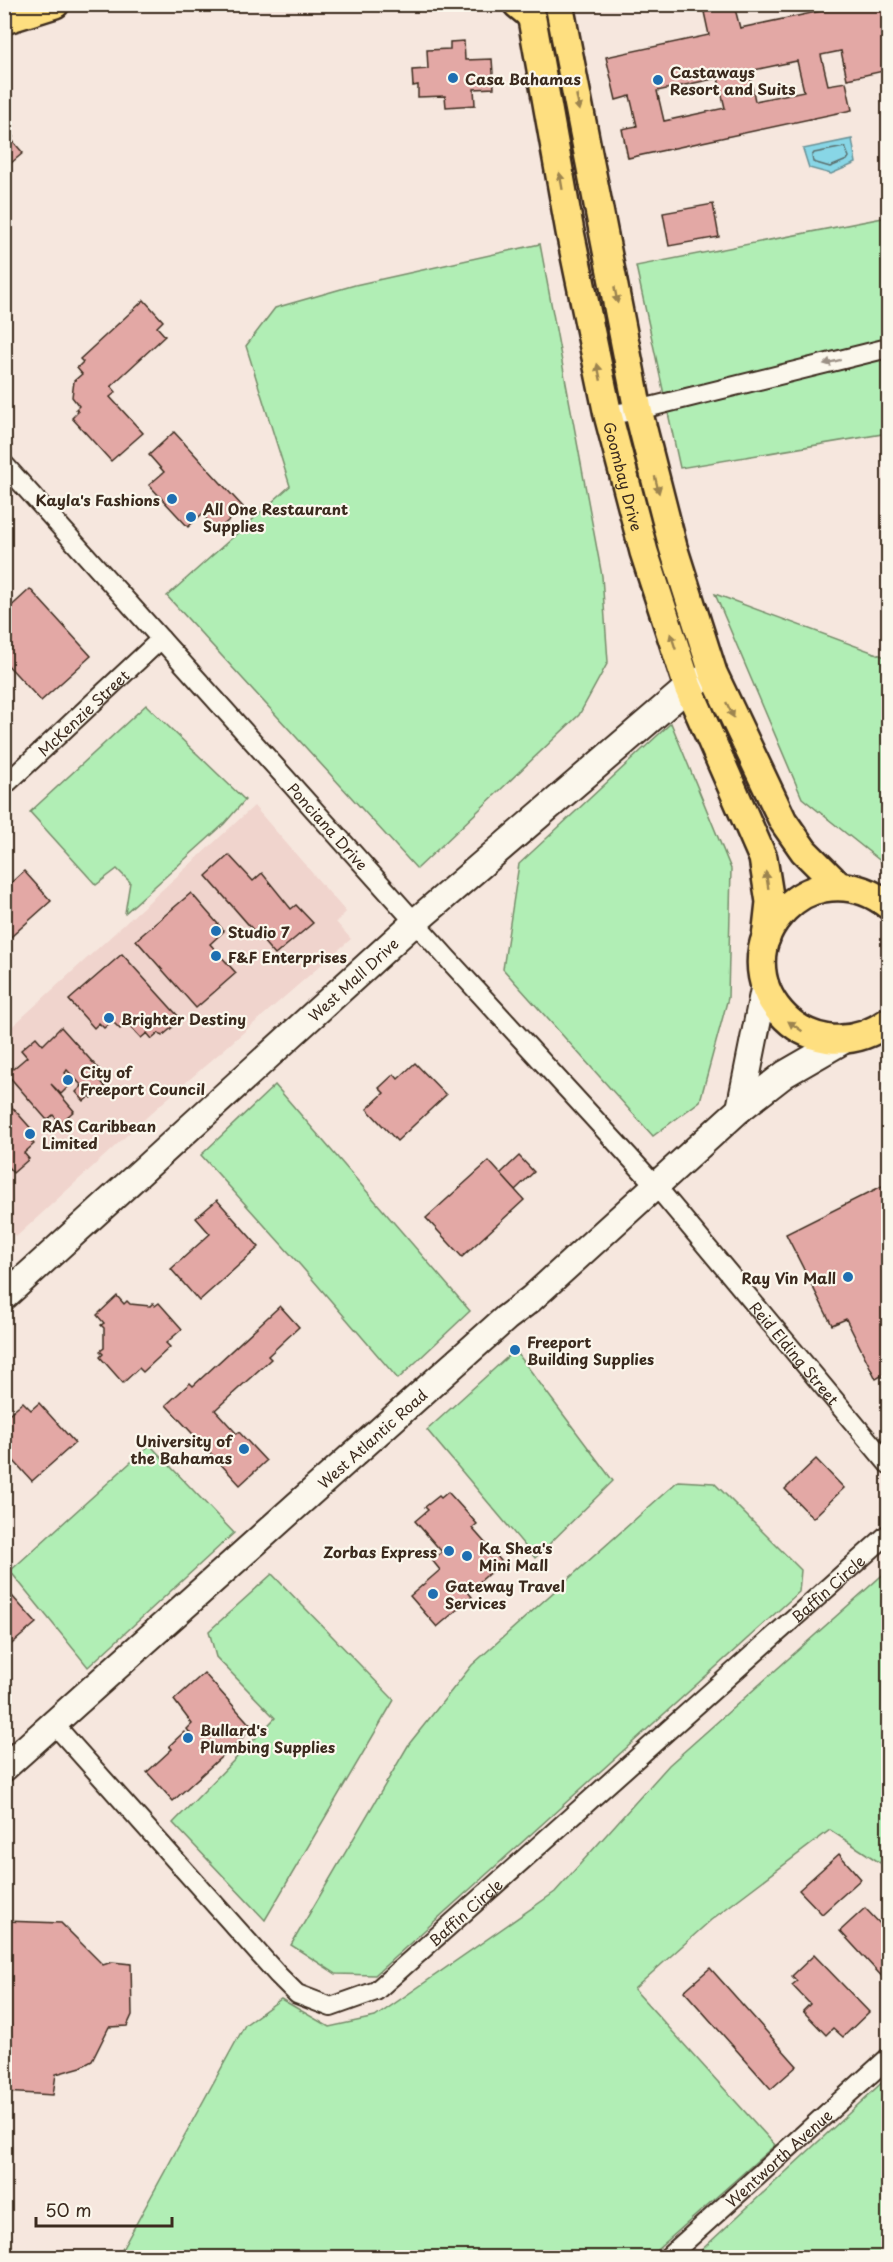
<svg xmlns="http://www.w3.org/2000/svg" width="893" height="2262" font-family="'Playpen Sans',sans-serif">
<style>
.built{fill:#f0d4cd}
.green{fill:#b1eeb5;stroke:#768c6a;stroke-width:1.5}
.water{fill:#88d6e6;stroke:#699196;stroke-width:1.5}
.lines{fill:none;stroke-linecap:round;stroke-linejoin:round}
.shore{stroke:#5a6f6e;stroke-width:1.5}
.building{fill:#e3a8a5;stroke:#3b2a1e;stroke-width:1.5;fill-rule:evenodd}
.street-casing{stroke:#3b2a1e;stroke-width:22}
.secondary-casing{stroke:#3b2a1e;stroke-width:30}
.primary-casing{stroke:#3b2a1e;stroke-width:32}
.street{stroke:#fbf7ec;stroke-width:18}
.secondary{stroke:#fbf7ec;stroke-width:26}
.primary{stroke:#fedf80;stroke-width:27}
.oneway{fill:#9c844f}
.oneway2{fill:#9b9085}
.poi-dot{fill:#1f6fb2;stroke:#fbf7ec;stroke-width:2}
.labels{text-anchor:middle;dominant-baseline:central;stroke-width:4.5;stroke-linejoin:round;paint-order:stroke}
.poi-label{font-size:15px;font-weight:bold;fill:#3b2a1e;stroke:#fbf7ec;text-anchor:start}
.street-label{font-size:15px;fill:#3b2a1e;stroke:#fbf7ec}
</style>
<rect width="100%" height="100%" fill="#f6e7de"/>
<filter id="ink" filterUnits="userSpaceOnUse"><feTurbulence type="fractalNoise" baseFrequency=".0167" numOctaves="2"/><feDisplacementMap in="SourceGraphic" scale="12" xChannelSelector="R" yChannelSelector="G"/><feConvolveMatrix kernelMatrix="1 2 1 2 8 2 1 2 1" color-interpolation-filters="sRGB"/></filter>
<g filter="url(#ink)">
<path class="built" d="M254,806l92,106 -10,10 15,17 -191,166 -144,132 -11,-13v-191z"/>
<g class="green">
<path d="M888,217v216l-208,35 -44,-202z"/>
<path d="M540,244l62,332 6,86 -29,53 -162,154 -250,-273 123,-110 -44,-140 29,-38 80,-23z"/>
<path d="M715,594l173,64v209l-86,-69z"/>
<path d="M146,705l99,95 -21,24 -99,89 5,-31 -13,-13 -21,16 -66,-73z"/>
<path d="M671,723l60,146 -3,129 -28,103 -47,35 -150,-167 16,-105z"/>
<path d="M275,1085l195,226 -72,68 -97,-113 -100,-111z"/>
<path d="M515,1350l98,131 -78,77 -108,-128z"/>
<path d="M150,1445l84,88 -146,134 -78,-96z"/>
<path d="M678,1481l36,2 87,87 -2,22 -424,383 -39,-1 -45,-29 118,-201 63,-79z"/>
<path d="M888,1570v298l-58,-38 -119,90 -77,69 141,156 -126,112h-531l127,-232 36,-26 48,28 46,-10 180,-125 114,-127z"/>
<path d="M272,1574l122,126 -129,220 -92,-97 102,-105 -59,-61 -7,-26z"/>
<path d="M888,2077v180h-194z"/>
</g>
<path class="water" d="M852,139l4,24 -25,11 -22,-6 -6,-19z"/>
<g class="lines">
<path class="shore" d="M845,147l4,10 -2,3 -17,7 -17,-5 -1,-6 2,-3z"/>
</g>
<g class="building">
<path d="M830,4h58v66l-41,9 -6,-28 -20,4 7,30 18,-3 6,28 -224,48 -6,-29 15,-3 -7,-30 -14,4 -10,-43 103,-22 -5,-23 30,-7 6,23 91,-19zM797,61l7,30 -49,10 -6,-30zM718,78l7,30 -61,13 -7,-30z"/>
<path d="M464,41l1,19 27,-1 2,29 -20,1 1,16 -29,2 -1,-11 -27,1v-12l-5,1 -1,-16 16,-1 -1,-19 23,-1v-7z"/>
<path d="M4,127l9,10 -2,2 12,14 -19,16z"/>
<path d="M713,204l6,33 -50,9 -6,-33z"/>
<path d="M144,300l19,21 -6,6 8,9 -54,50 5,6 -6,5 33,36 -32,28 -39,-43 6,-6 -2,-3 3,-3 -7,-9 2,-16 8,-7 -5,-6 6,-6 -3,-3z"/>
<path d="M174,432l69,75 -26,24 -15,-17 -14,13 -39,-42 15,-13 -15,-17z"/>
<path d="M30,589l61,67 -50,45 -37,-40v-48z"/>
<path d="M229,855l24,26 9,-8 29,36 5,-4 17,18 -38,32 -69,-79z"/>
<path d="M24,871l27,30 -47,42v-54z"/>
<path d="M191,893l33,38 -14,13 26,29 -40,35 -60,-68z"/>
<path d="M122,954l56,62 -7,6 3,4 -12,10 -3,-3 -7,6 -5,-6 -6,5 -14,-15 -7,6 -8,-8 -8,7 -5,-5 -5,5 -25,-28z"/>
<path d="M61,1027l43,48 -5,4 6,7 -13,12 -2,-2 -6,5 -8,-9 6,-6 -15,-16 -2,3 8,9 -12,12 -10,-10 23,27 -14,12 -7,-8 -6,5 -40,-46 20,-17 -6,-7 15,-13 7,8z"/>
<path d="M415,1063l31,32 -49,46 -30,-32 17,-16 -5,-5 15,-14 4,5z"/>
<path d="M4,1098l31,35 -6,6 5,5 -10,9 5,6 -16,14 -5,-6 -4,3z"/>
<path d="M519,1156l15,16 -19,18 -15,-16z"/>
<path d="M489,1161l35,39 -62,57 -36,-39z"/>
<path d="M888,1183v189l-12,7 -30,-60 -14,6 -46,-91z"/>
<path d="M217,1200l42,47 -60,54 -28,-32 39,-35 -14,-16z"/>
<path d="M117,1296l7,8 3,-3 3,3 20,2 3,-3 2,3 4,-3 23,26 -16,14 4,4 -27,25 -4,-4 -16,15 -23,-26 3,-3 -3,-3 4,-3v-20l-3,-3 3,-2 -7,-8z"/>
<path d="M280,1306l19,21 -31,29 3,3 -56,51 22,24 2,-2 27,29 -26,24 -74,-80 24,-22 3,3z"/>
<path d="M23,1402l8,8 8,-7 36,40 -43,38 -28,-31v-17l4,-3 -4,-4v-8z"/>
<path d="M816,1459l28,29 -31,30 -28,-29z"/>
<path d="M448,1492l29,32 -5,4 30,34 -34,30 4,5 -35,30 -27,-31 30,-26 -8,-10 10,-8 -27,-31 13,-11 -3,-3 14,-11 2,2z"/>
<path d="M4,1587l32,36 -29,25 -3,-3z"/>
<path d="M204,1673l49,55 -80,73 -26,-29 25,-23 -3,-3 15,-14 3,3 3,-2 -3,-4 5,-5 -18,-24z"/>
<path d="M839,1854l22,25 -39,35 -23,-24z"/>
<path d="M865,1908l23,24v51l-48,-52z"/>
<path d="M5,1921l56,2 42,42 9,-3 19,2 1,51 -5,11 -18,1 -17,34 -11,6 -25,7 -3,21 -49,-3z"/>
<path d="M814,1955l55,57 -26,25 -10,-9 -7,7 -23,-24 7,-7 -18,-19 5,-4 -5,-5z"/>
<path d="M710,1968l87,98 -26,23 -87,-98z"/>
</g>
<g class="lines">
<g class="street-casing">
<g id="street">
<path d="M608,415l30,-5 250,-62"/>
<path id="s1" d="M4,464l443,494 209,228 232,278"/>
<path id="s2" d="M4,786l157,-147"/>
<path id="s3" d="M53,1723l225,252 19,19 34,13 45,-16 512,-457"/>
<path id="s4" d="M667,2258l221,-200"/>
</g>
</g>
<g class="secondary-casing">
<g id="secondary">
<path d="M740,1109l25,-125"/>
<path id="s5" d="M4,1297l411,-375 273,-235 17,-9"/>
<path id="s6" d="M4,1768l389,-349 113,-101 25,-19 209,-190 45,-35 59,-34"/>
</g>
</g>
<g class="primary-casing">
<g id="primary">
<path id="s7" d="M517,4l11,9 4,6 38,213 38,183 36,137 44,135 75,171 7,44 -4,36"/>
<path d="M559,4l79,406 35,137 40,126 70,148 21,30 35,35"/>
<path d="M4,20l51,-16"/>
<path d="M888,905c-19,-15 -40,-21 -64,-17 -15,2 -28,10 -39,21 -67,66 21,172 103,113"/>
</g>
</g>
<use href="#street" class="street"/>
<use href="#secondary" class="secondary"/>
<use href="#primary" class="primary"/>
</g>
<defs><path id="oneway-solid" d="M-6-.8H1V-3.2L6.5 0L1 3.2V.8H-6Z" transform="scale(1.5)"/></defs>
<g class="oneway">
<use href="#oneway-solid" transform="translate(578 103) rotate(79)"/>
<use href="#oneway-solid" transform="translate(561 181) rotate(-100)"/>
<use href="#oneway-solid" transform="translate(616 295) rotate(79)"/>
<use href="#oneway-solid" transform="translate(599 372) rotate(-102)"/>
<use href="#oneway-solid" transform="translate(657 485) rotate(76)"/>
<use href="#oneway-solid" transform="translate(673 641) rotate(-108)"/>
<use href="#oneway-solid" transform="translate(730 710) rotate(64)"/>
<use href="#oneway-solid" transform="translate(767 880) rotate(-99)"/>
<use href="#oneway-solid" transform="translate(795 1026) rotate(-145)"/>
</g>
<use class="oneway2" href="#oneway-solid" transform="translate(832 362) rotate(166)"/>
</g>
<g class="poi-dot">
<circle cx="453" cy="78" r="6"/>
<circle cx="658" cy="80" r="6"/>
<circle cx="172" cy="499" r="6"/>
<circle cx="191" cy="517" r="6"/>
<circle cx="216" cy="931" r="6"/>
<circle cx="216" cy="956" r="6"/>
<circle cx="109" cy="1018" r="6"/>
<circle cx="68" cy="1080" r="6"/>
<circle cx="30" cy="1134" r="6"/>
<circle cx="848" cy="1277" r="6"/>
<circle cx="515" cy="1350" r="6"/>
<circle cx="244" cy="1449" r="6"/>
<circle cx="449" cy="1551" r="6"/>
<circle cx="467" cy="1556" r="6"/>
<circle cx="433" cy="1594" r="6"/>
<circle cx="188" cy="1738" r="6"/>
</g>
<g class="labels">
<g class="poi-label">
<text x="670" y="71">Castaways<tspan x="670" dy="17">Resort and Suits</tspan></text>
<text x="465" y="78">Casa Bahamas</text>
<text x="160" y="499" text-anchor="end">Kayla's Fashions</text>
<text x="203" y="508">All One Restaurant<tspan x="203" dy="17">Supplies</tspan></text>
<text x="228" y="931">Studio 7</text>
<text x="228" y="956">F&amp;F Enterprises</text>
<text x="121" y="1018">Brighter Destiny</text>
<text x="80" y="1071">City of<tspan x="80" dy="17">Freeport Council</tspan></text>
<text x="42" y="1125">RAS Caribbean<tspan x="42" dy="17">Limited</tspan></text>
<text x="836" y="1277" text-anchor="end">Ray Vin Mall</text>
<text x="527" y="1341">Freeport<tspan x="527" dy="17">Building Supplies</tspan></text>
<text x="232" y="1440" text-anchor="end">University of<tspan x="232" dy="17">the Bahamas</tspan></text>
<text x="479" y="1547">Ka Shea's<tspan x="479" dy="17">Mini Mall</tspan></text>
<text x="437" y="1551" text-anchor="end">Zorbas Express</text>
<text x="445" y="1585">Gateway Travel<tspan x="445" dy="17">Services</tspan></text>
<text x="200" y="1729">Bullard's<tspan x="200" dy="17">Plumbing Supplies</tspan></text>
</g>
<g class="street-label">
<text stroke="none"><textPath href="#s7" startOffset="488">Goombay Drive</textPath></text>
<text stroke="none"><textPath href="#s2" startOffset="108">McKenzie Street</textPath></text>
<text stroke="none"><textPath href="#s1" startOffset="486">Ponciana Drive</textPath></text>
<text stroke="none"><textPath href="#s5" startOffset="472">West Mall Drive</textPath></text>
<text stroke="none"><textPath href="#s1" startOffset="1190">Reid Elding Street</textPath></text>
<text stroke="none"><textPath href="#s6" startOffset="494">West Atlantic Road</textPath></text>
<text stroke="none"><textPath href="#s3" startOffset="1054">Baffin Circle</textPath></text>
<text stroke="none"><textPath href="#s3" startOffset="568">Baffin Circle</textPath></text>
<text stroke="none"><textPath href="#s4" startOffset="150">Wentworth Avenue</textPath></text>
</g>
</g>
<rect width="893" height="2262" fill="none" stroke="#fbf7ec" stroke-width="24"/>
<rect x="12" y="12" width="869" height="2238" fill="none" stroke="#3b2a1e" stroke-width="2" filter="url(#ink)"/>
<path d="M36 2217v9h136v-9" fill="none" stroke="#3b2a1e" stroke-width="3"/>
<text x="45" y="2217" font-size="18" fill="#3b2a1e" stroke="#fbf7ec" stroke-width="4.5" paint-order="stroke">50 m</text>
</svg>
